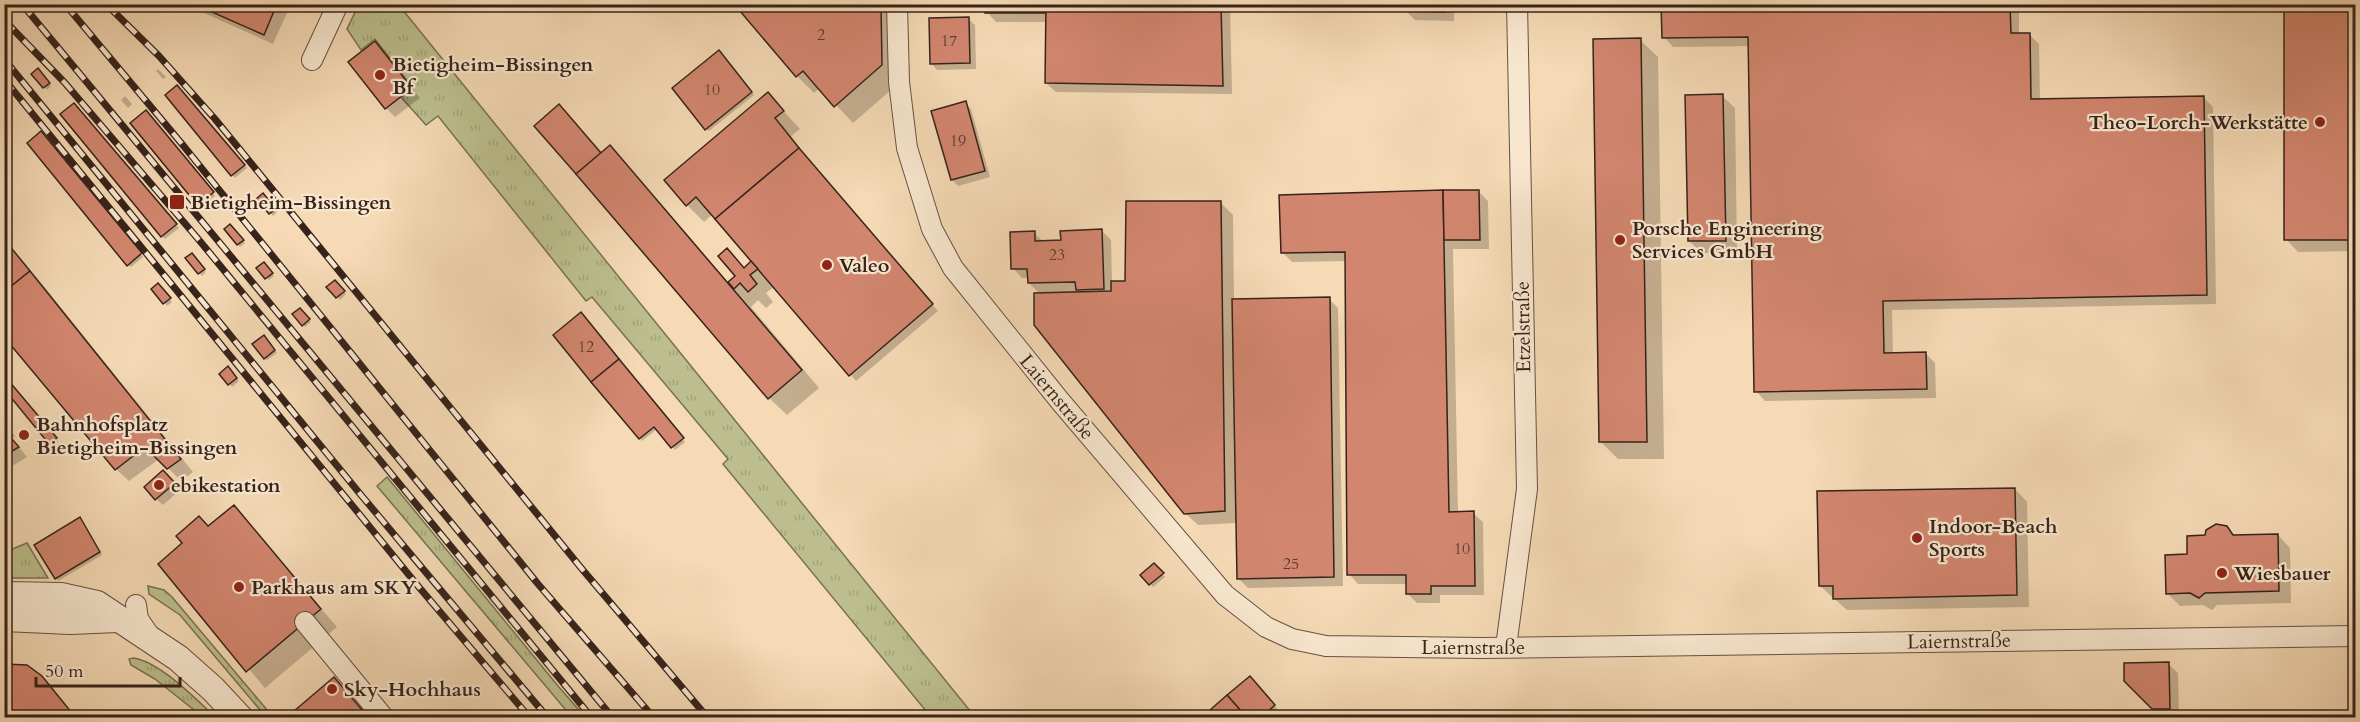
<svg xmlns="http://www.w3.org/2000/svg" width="2360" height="722" font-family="Cardo,serif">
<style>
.grass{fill:url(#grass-tufts);stroke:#7a7154;stroke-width:1.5}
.shadow{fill:#0003}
.building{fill:#d2866f;stroke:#37231b;stroke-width:1.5}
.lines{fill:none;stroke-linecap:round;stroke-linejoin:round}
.minor-casing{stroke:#665142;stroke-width:22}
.tertiary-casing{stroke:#665142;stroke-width:28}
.minor{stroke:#f8e7cf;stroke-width:20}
.tertiary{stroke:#f8e7cf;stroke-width:26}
.rail-casing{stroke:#37231b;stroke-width:7}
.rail{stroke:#f8e7cf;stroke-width:4.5;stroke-dasharray:14;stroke-linecap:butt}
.poi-dot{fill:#8f2418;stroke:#f8e7cf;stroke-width:2}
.labels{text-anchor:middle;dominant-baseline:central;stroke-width:4.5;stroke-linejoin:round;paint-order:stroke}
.number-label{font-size:16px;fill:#5e3c30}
.poi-label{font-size:20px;font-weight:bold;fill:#37231b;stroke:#f8e7cf;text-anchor:start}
.street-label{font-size:20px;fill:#37231b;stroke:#f8e7cf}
</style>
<defs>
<pattern id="grass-tufts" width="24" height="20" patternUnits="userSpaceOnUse" patternTransform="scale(1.5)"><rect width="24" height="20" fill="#bcbf8d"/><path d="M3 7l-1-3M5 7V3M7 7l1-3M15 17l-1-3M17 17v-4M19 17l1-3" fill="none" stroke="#a2a479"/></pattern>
</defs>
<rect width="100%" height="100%" fill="#f5dab5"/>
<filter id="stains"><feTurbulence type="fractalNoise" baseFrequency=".00333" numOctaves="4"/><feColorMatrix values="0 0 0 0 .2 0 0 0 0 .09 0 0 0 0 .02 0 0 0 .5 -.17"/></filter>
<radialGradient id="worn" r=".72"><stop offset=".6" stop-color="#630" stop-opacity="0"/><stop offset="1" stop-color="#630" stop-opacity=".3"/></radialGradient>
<g class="grass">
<path d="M359,4l43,1v4l569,703v5h-40l-208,-253 5,-5 -136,-162 -6,4 -148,-185 -12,9 -25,-28 12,-9 -38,-49 -14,11 -14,-21z"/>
<path d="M387,477l171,209 27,31h-12l-8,-8 -188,-223z"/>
<path d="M27,543l21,35h-43v-26z"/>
<path d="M148,586l16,4 8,7 101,120h-7l-86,-102 -31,-21z"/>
<path d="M134,658c27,5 61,40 81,59h-12l-48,-38 -24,-14 -2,-6z"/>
</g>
<g class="shadow">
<path d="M184,4h107l-18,40z"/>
<path d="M736,4h161l2,79 -46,40 -33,-35 -6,5 -17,-17z"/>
<path d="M987,4h243l2,90 -176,-2 -10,-9 1,-61h-51l-9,-10z"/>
<path d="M1405,4h49v17l-39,-1 -10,-10z"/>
<path d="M1663,4h356v31l10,-1 10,10 1,56 163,-3 10,10 3,197 -324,6 1,44h33l9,9 1,35 -171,3 -9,-10 -6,-345 -77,1 -9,-10z"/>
<path d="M2356,4v247l-58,1 -12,-13z"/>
<path d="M968,19l7,6 1,44 -39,1 -6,-7z"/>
<path d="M1640,40l18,17 6,402h-46l-17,-17z"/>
<path d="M375,43l45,55 -25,19 -9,-9z"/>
<path d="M721,55l33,40 -45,36 -3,-2z"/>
<path d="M158,69l8,8 -3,2 -7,-8z"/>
<path d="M38,70l13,16 -4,4 -14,-16z"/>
<path d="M177,87l70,81 -12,10 -3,-3z"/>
<path d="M768,94l32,35 -9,7 24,31 123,144 -82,70 -81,-95 -9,7 7,9 -7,6 -8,-8 -7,7 68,81 -32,27 -18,-17 -168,-243 9,-8 17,18 102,118 8,-7 -10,-26 18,19 13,-2 -45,-53 -9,8 -17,-17z"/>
<path d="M125,96l7,8 -4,4 -7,-8z"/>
<path d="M1722,96l13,12 2,145h-35l-13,-12z"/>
<path d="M965,103l6,6 19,68 -32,9 -6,-6z"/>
<path d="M74,105l105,123 -14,11 -103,-124z"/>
<path d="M149,114l66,82 -14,11 -2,-3z"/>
<path d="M44,136l99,121 -12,10 -3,-2z"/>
<path d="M1478,191l10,10 1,48h-36l5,264h15l10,9 1,73h-44v8h-23l-10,-10v-9h-49l-9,-10 -2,-313 -55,1 -10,-10 -1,-56z"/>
<path d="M265,198l12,14 -4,4 -14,-17z"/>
<path d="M1220,202l13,13 1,85 95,-1 9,9 5,278 -95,2 -10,-10 -1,-55 -39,2 -13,-12 -144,-218 -12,-12v-5h-7l-9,-10 21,-35 10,9h18l40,-11 9,9 1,42h15z"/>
<path d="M230,226l15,17 -5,4 -14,-17z"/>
<path d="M4,240l39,45 150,187 -12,9 -22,-22 -30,22 -13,-12z"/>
<path d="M194,258l12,14 -4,4 -3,-3z"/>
<path d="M267,266l7,10 -5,4 -11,-12z"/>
<path d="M338,284l8,10 -6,6 -12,-13z"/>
<path d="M158,285l14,17 -5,4 -14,-17z"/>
<path d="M300,310l11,12 -6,5 -10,-12z"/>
<path d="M266,340l11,13 -10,7 -2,-2z"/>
<path d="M624,367l61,75 -10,8 -18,-21 -15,12 -2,-3z"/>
<path d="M230,371l9,10 -7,6 -11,-13z"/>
<path d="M11,384l47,58 -5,4 -49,-60z"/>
<path d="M4,424l11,12 -3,3 15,18 -23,14z"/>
<path d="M170,478l10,12 -17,15 -7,-6z"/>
<path d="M2015,489l12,13 2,105 -182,3 -27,-24z"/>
<path d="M234,507l103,120 -72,61 -105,-124z"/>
<path d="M82,522l20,33 -44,26 -2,-3z"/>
<path d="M2226,527l9,9 43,-1 12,13 1,55 -74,2 -5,5 -9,-5 -23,1 -13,-13 22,-37z"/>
<path d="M1154,565l11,12 -12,10 -11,-12z"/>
<path d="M2168,664l10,9 1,45h-17l-36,-37z"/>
<path d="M41,677l35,41h-72z"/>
<path d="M334,679l37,39h-82z"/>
<path d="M1256,684l24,28 -6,6h-71z"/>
</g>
<g class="building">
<path d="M194,4h83l-13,31z"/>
<path d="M734,4h147l1,61 -48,42 -31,-36 -7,6z"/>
<path d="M986,4h60v9h-61z"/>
<path d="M1046,4h175l2,82 -178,-3z"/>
<path d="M1404,4h41v8l-41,-1z"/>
<path d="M1661,4h349l1,29h19l1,66 173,-3 3,199 -324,6 1,52 42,-1 1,37 -173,3 -6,-355 -86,1z"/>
<rect x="2284" y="4" width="72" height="236"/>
<path d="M969,17l1,46 -40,1 -1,-46z"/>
<path d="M1641,38l6,404h-48l-6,-403z"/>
<path d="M375,41l37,47 -27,21 -37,-47z"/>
<path d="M719,50l33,42 -47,38 -33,-42z"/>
<path d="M38,68l12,15 -7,5 -12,-14z"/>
<path d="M177,85l68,80 -14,11 -66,-81z"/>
<path d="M768,92l16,19 -9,7 24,30 -84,71 -19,-22 -10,9 -22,-26z"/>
<path d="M1723,94l3,147h-38l-3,-146z"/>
<path d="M966,101l19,70 -34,9 -20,-69z"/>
<path d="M74,103l103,121 -16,13 -101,-123z"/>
<path d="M559,104l42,49 -25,21 -42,-48z"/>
<path d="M146,110l68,82 -16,14 -68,-83z"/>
<path d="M41,131l101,122 -15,13 -100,-123z"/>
<path d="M610,145l192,225 -34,29 -192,-225z"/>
<path d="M799,148l134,156 -84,72 -134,-157z"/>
<path d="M1443,190l6,322 25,-1 1,75h-44v8h-25v-19h-59l-2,-323 -64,1 -2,-58z"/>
<path d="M1443,190h36l1,50h-36z"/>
<path d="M263,193l13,16 -7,5 -13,-15z"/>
<path d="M1126,201h95l4,310 -41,3 -150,-189v-32l77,-2v-10h14z"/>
<path d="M230,224l14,16 -7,5 -13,-16z"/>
<path d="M1102,229l2,60 -28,1 -1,-8 -47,1 -1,-14h-16l-1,-37 25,-1v10l26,-1 -1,-9z"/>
<path d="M4,239l26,32 -26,21z"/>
<path d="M727,248l17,20 7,-7 7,8 -8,6 7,9 -9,8 -8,-9 -6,6 -6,-7 7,-6 -17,-20z"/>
<path d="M192,253l13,16 -7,5 -13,-16z"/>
<path d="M264,262l9,11 -8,6 -9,-11z"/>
<path d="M30,271l151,188 -14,10 -22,-22 -30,23 -111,-133v-45z"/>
<path d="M335,280l10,11 -9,7 -10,-11z"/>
<path d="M158,283l13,15 -8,6 -12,-15z"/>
<path d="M1330,297l4,280 -97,2 -5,-280z"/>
<path d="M300,308l10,11 -8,7 -10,-12z"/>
<path d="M581,312l38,47 -28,23 -38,-47z"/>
<path d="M264,335l11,15 -11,9 -12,-15z"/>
<path d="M619,359l65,79 -13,10 -17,-21 -15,12 -48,-57z"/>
<path d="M228,366l9,12 -9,7 -9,-11z"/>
<path d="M8,380l49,58 -8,6 -45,-55v-7z"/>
<path d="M4,430l15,17 -15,9z"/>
<path d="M163,470l12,13 -20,17 -11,-13z"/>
<path d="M2015,488l2,107 -184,4v-13h-14l-2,-95z"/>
<path d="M234,505l87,104 -75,63 -88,-108 24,-21 -6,-7 23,-20 9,10z"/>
<path d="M80,517l20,35 -45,27 -21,-34z"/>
<path d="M2216,524l11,2 6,9 45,-1 1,57 -74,2 -6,5 -9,-5 -24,1 -1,-39 22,-1v-18l18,-1 1,-5z"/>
<path d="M1154,563l10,10 -15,12 -9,-10z"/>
<path d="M2169,662l1,47h-18l-28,-28v-18z"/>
<path d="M4,664l23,1 15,11 34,42h-72z"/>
<path d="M1250,676l25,29 -14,13h-14l-20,-23z"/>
<path d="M334,677l35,41h-82v-1z"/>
<path d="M1227,695l20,23h-46z"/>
</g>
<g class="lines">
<g class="minor-casing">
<g id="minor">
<path d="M897,4l2,78 8,66 25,81 21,39 107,133 165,194 41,32 26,12 34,7 155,2 875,-12"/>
<path d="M312,60l26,-56"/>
<path d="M136,605l2,14 13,19"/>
<path d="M305,622l79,96"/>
<path d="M1506,647l21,-158 -10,-485"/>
</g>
</g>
<g class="tertiary-casing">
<g id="tertiary">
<path d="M4,595l57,1 36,8 81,54 35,31 27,29"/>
<path d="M4,618l66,3 48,-2"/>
</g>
</g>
<use href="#minor" class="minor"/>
<use href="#tertiary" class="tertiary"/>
<g class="rail-casing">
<g id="rail">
<path d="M22,4l591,714"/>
<path d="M65,4l117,140 356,440 116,134"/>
<path d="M106,4l53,52 56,63 367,450 126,149"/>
<path d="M4,20l61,63 134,157 393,478"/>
<path d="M4,59l357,436 187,223"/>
<path d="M4,79l414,507 112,132"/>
</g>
</g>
<use href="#rail" class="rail"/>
</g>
<g class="poi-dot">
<circle cx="380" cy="75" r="6"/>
<circle cx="2320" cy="122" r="6"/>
<rect x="169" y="194" width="16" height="16" rx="3"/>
<circle cx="1620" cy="240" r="6"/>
<circle cx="827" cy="265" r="6"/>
<circle cx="24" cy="435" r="6"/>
<circle cx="159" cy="485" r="6"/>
<circle cx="1917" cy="538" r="6"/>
<circle cx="2222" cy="573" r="6"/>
<circle cx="239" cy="587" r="6"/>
<circle cx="332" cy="689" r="6"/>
</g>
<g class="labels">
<g class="number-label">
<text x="821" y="35">2</text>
<text x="949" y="41">17</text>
<text x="712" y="90">10</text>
<text x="958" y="141">19</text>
<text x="1057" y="255">23</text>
<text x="586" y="347">12</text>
<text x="1462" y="549">10</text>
<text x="1291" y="564">25</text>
</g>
<g class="poi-label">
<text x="392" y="64">Bietigheim-Bissingen<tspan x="392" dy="23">Bf</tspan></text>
<text x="2308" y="122" text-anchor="end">Theo-Lorch-Werkstätte</text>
<text x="190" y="202">Bietigheim-Bissingen</text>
<text x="1632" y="228">Porsche Engineering<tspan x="1632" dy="23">Services GmbH</tspan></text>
<text x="839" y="265">Valeo</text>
<text x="36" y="424">Bahnhofsplatz<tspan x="36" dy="23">Bietigheim-Bissingen</tspan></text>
<text x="171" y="485">ebikestation</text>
<text x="1929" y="526">Indoor-Beach<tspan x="1929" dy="23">Sports</tspan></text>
<text x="2234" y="573">Wiesbauer</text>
<text x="251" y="587">Parkhaus am SKY</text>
<text x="344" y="689">Sky-Hochhaus</text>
</g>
<g class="street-label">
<text transform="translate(1523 327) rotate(-91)">Etzelstraße</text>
<text transform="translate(1057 397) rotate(50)">Laiernstraße</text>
<text transform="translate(1959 641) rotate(-1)">Laiernstraße</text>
<text x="1473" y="647">Laiernstraße</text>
</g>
</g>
<rect width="2360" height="722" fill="none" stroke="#f5dab5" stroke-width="24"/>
<rect x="6" y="6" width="2348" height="710" fill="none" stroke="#37231b" stroke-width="3"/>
<rect x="12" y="12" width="2336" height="698" fill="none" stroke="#37231b" stroke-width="1.5"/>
<path d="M36 677v9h144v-9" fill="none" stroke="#37231b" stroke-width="3"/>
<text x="45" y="677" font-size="18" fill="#37231b" stroke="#f8e7cf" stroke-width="4.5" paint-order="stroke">50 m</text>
<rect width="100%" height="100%" filter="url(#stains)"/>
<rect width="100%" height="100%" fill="url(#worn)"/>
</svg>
